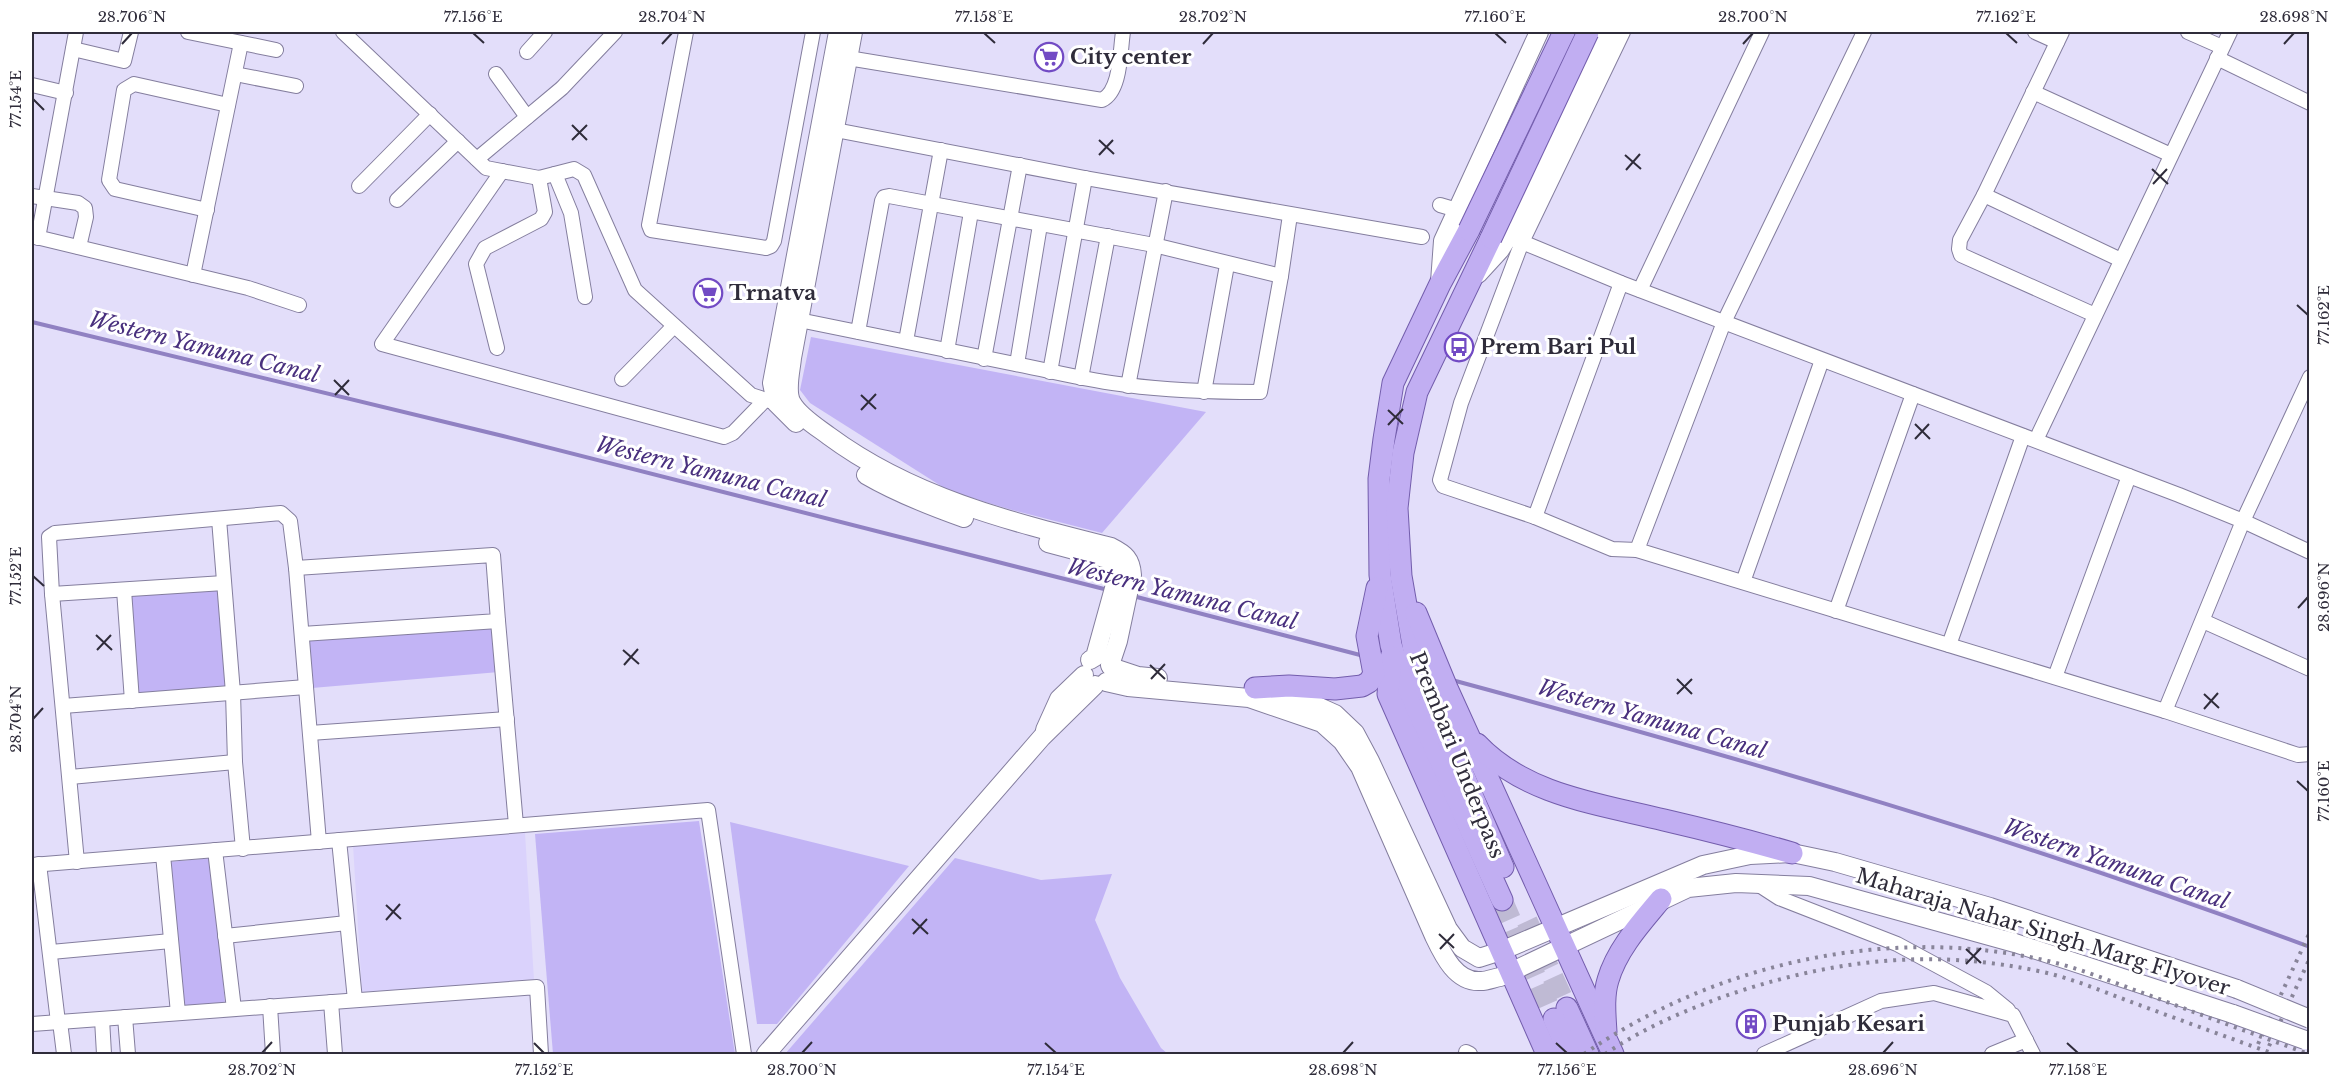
<svg xmlns="http://www.w3.org/2000/svg" width="2341" height="1086" font-family="'Libre Baskerville',serif">
<style>
.built{fill:#dad2fc}
.green{fill:#c2b4f5}
.lines{fill:none;stroke-linecap:round;stroke-linejoin:round}
.stream{stroke:#9081c2;stroke-width:4}
.primary-tunnel{stroke:#bfbad4;stroke-width:21;stroke-dasharray:21 10;stroke-linecap:butt}
.street-casing{stroke:#847e9e;stroke-width:16}
.secondary-casing{stroke:#847e9e;stroke-width:20}
.primary-casing{stroke:#735dac;stroke-width:23}
.street{stroke:#fff;stroke-width:14}
.secondary{stroke:#fff;stroke-width:18}
.primary{stroke:#c1aef2;stroke-width:21}
.rail{stroke:#888499;stroke-width:4;stroke-dasharray:3 6;stroke-linecap:butt}
.secondary-bridge-casing{stroke:#847e9e;stroke-width:20;stroke-linecap:butt}
.primary-bridge-casing{stroke:#735dac;stroke-width:23;stroke-linecap:butt}
.secondary-bridge{stroke:#fff;stroke-width:18}
.primary-bridge{stroke:#c1aef2;stroke-width:21}
.ticks{fill:none;stroke:#2f2c3a;stroke-width:2}
.labels{text-anchor:middle;dominant-baseline:central;stroke-width:6;stroke-linejoin:round;paint-order:stroke}
.poi-label{font-size:21px;font-weight:bold;fill:#2f2c3a;stroke:#fff;text-anchor:start}
.street-label{font-size:21px;fill:#2f2c3a;stroke:#fff}
.water-label{font-size:22px;font-style:italic;fill:#49307e;stroke:#fff}
.neatline{fill:none;stroke:#2f2c3a;stroke-width:2}
.ticks-label{font-size:15px;text-anchor:middle;fill:#2f2c3a}
</style>
<rect width="100%" height="100%" fill="#e3defa"/>
<path class="built" d="M525,833l9,147 -172,12 -9,-147z"/>
<g class="green">
<path d="M811,337l395,75 -104,121 -90,-23 -63,-19 -139,-88 -10,-13z"/>
<path d="M218,588l7,100 -88,7 -7,-100z"/>
<path d="M496,624l3,48 -187,16 -4,-49z"/>
<path d="M699,821l36,233h-182l-18,-220z"/>
<path d="M730,822l179,44 -132,158h-20z"/>
<path d="M212,858l13,146 -43,4 -13,-146z"/>
<path d="M955,858l86,22 71,-6 -17,46 25,58 41,70 7,6h-383z"/>
</g>
<g class="lines">
<g class="stream">
<path d="M32,322l471,114 605,154"/>
<path d="M1133,596l231,60"/>
<path d="M1452,680c289,78 577,162 858,267"/>
</g>
<g class="primary-tunnel">
<path d="M1502,900l52,119"/>
<path d="M1527,921l40,87"/>
</g>
<g class="street-casing">
<g id="street">
<path d="M188,32l88,18"/>
<path d="M343,32l143,136 53,10 35,-9 10,6 51,115 116,105 25,8h8"/>
<path d="M686,32l-37,193 2,5 115,18 5,-2 3,-5 39,-209"/>
<path d="M1864,32l-140,290 -87,228 528,161 133,44 12,-1"/>
<path d="M2035,32l22,10"/>
<path d="M2062,32l-78,163 -24,45 -1,9 2,6 134,60"/>
<path d="M2188,32l34,15"/>
<path d="M73,49l51,12 7,-29"/>
<path d="M527,52l18,-20"/>
<path d="M848,58l254,42c19,-9 18,-49 21,-68"/>
<path d="M2217,58l93,45"/>
<path d="M235,74l61,12"/>
<path d="M496,74l31,43"/>
<path d="M32,85l34,8"/>
<path d="M2033,92l138,63"/>
<path d="M825,128l260,50 337,59"/>
<path d="M477,159l85,-71 53,-56"/>
<path d="M502,171l-120,173 342,93 9,-4 32,-33"/>
<path d="M555,174l16,39 14,84"/>
<path d="M359,186l71,-72"/>
<path d="M1984,195l137,65"/>
<path d="M32,196l46,7 7,5 1,9 -7,30"/>
<path d="M397,200l61,-59"/>
<path d="M1440,205l17,5"/>
<path d="M207,210l-92,-21 -6,-9 15,-90 10,-6 94,21"/>
<path d="M32,236l216,52 51,17"/>
<path d="M38,238l38,-206"/>
<path d="M1507,238l15,4 99,41 558,212 64,26 67,31"/>
<path d="M193,275l48,-232"/>
<path d="M1281,276l9,-61"/>
<path d="M1621,283l-86,234 -92,-31 -3,-6 21,-77 61,-161 101,-210"/>
<path d="M1640,290l122,-258"/>
<path d="M799,320c72,14 144,30 216,44 37,7 74,17 112,21 44,6 89,7 133,7l21,-116 -127,-31 -265,-49 -5,1 -2,4 -24,131"/>
<path d="M906,341l35,-191"/>
<path d="M497,348l-21,-84 9,-16 56,-29 4,-7 -6,-34"/>
<path d="M947,351l24,-139"/>
<path d="M984,359l36,-194"/>
<path d="M1017,364l23,-139"/>
<path d="M1050,372l35,-194"/>
<path d="M1081,378l27,-142"/>
<path d="M622,379l52,-53"/>
<path d="M1128,386l38,-195"/>
<path d="M1204,392l23,-127"/>
<path d="M2036,440l194,-408"/>
<path d="M1535,517l77,32 25,1"/>
<path d="M219,519l14,174 2,69 8,87"/>
<path d="M296,568l197,-13 5,66 -196,13"/>
<path d="M1743,582l79,-222"/>
<path d="M124,590l8,111"/>
<path d="M52,594l172,-11"/>
<path d="M1836,611l77,-217"/>
<path d="M498,621l18,204"/>
<path d="M2203,621l107,48"/>
<path d="M1949,645l74,-209"/>
<path d="M2055,677l74,-201"/>
<path d="M63,706l243,-19"/>
<path d="M2165,711l78,-190 67,-144"/>
<path d="M310,733l197,-14"/>
<path d="M70,777l165,-15"/>
<path d="M339,840l16,160"/>
<path d="M215,850l19,159"/>
<path d="M163,855l15,158"/>
<path d="M77,862l-25,-268 -3,-57 6,-4 226,-20 9,8 6,47 23,274"/>
<path d="M39,864l19,158"/>
<path d="M32,865l676,-55 36,244"/>
<path d="M1759,885l20,13 118,46 89,48 22,18"/>
<path d="M225,936l122,-13"/>
<path d="M51,952l120,-11"/>
<path d="M331,1002l4,52"/>
<path d="M270,1006l3,48"/>
<path d="M125,1017l3,37"/>
<path d="M102,1019l2,35"/>
<path d="M60,1022l4,32"/>
<path d="M32,1024l505,-37 4,67"/>
<path d="M1466,1052l4,2"/>
<path d="M1764,1054l117,-53 53,-8 79,22 20,39"/>
<path d="M1992,1054l34,-14"/>
</g>
</g>
<g class="secondary-casing">
<g id="secondary">
<path d="M853,32l-61,326c-1,12 -7,34 0,45 7,13 25,24 37,33 84,62 183,86 282,111 14,7 20,12 21,28l-14,66 -8,24"/>
<path d="M1478,274l22,-24 28,-45 81,-173"/>
<path d="M1440,282l3,-41 96,-209"/>
<path d="M796,423l-20,-20 -4,-20 66,-351"/>
<path d="M866,475c31,18 64,31 98,43"/>
<path d="M1048,543l60,16 8,9 2,6 -23,83 -5,3"/>
<path d="M1111,667l27,9 20,2"/>
<path d="M1106,682l22,5 121,11 73,25 20,18 18,26 74,169c9,19 22,47 47,45 6,0 13,-3 19,-4l188,-89 48,-5 73,3 206,57 218,71"/>
<path d="M1280,695l35,10 20,9 20,19 15,28 78,168 14,19 17,10 22,-7 202,-86 47,-10 42,-2 43,9 155,45 247,82"/>
<path d="M1045,730l14,-31 25,-24"/>
<path d="M766,1054l276,-317 53,-52"/>
</g>
</g>
<g class="primary-casing">
<g id="primary">
<path d="M1469,230l-29,54 -47,99 -9,56 -5,40 1,96 11,70 11,34 100,221"/>
<path d="M1491,238l-74,154 -14,61 -6,55 4,68 13,75 12,37 77,179"/>
<path d="M1416,613l31,75 166,366"/>
<path d="M1391,657l-3,37 159,360"/>
<path d="M1255,688l34,-2 46,3 27,-3 7,-4 5,-8 -7,-38 10,-48"/>
<path d="M1477,744c48,51 122,60 187,76 43,10 86,21 128,33"/>
<path d="M1567,1008l21,46"/>
<path d="M1554,1019l15,35"/>
<path d="M1606,1032c-1,-17 -3,-36 2,-52 9,-31 33,-57 53,-81"/>
</g>
</g>
<use href="#street" class="street"/>
<use href="#secondary" class="secondary"/>
<use href="#primary" class="primary"/>
<g class="rail">
<path d="M2258,1044l52,-112"/>
<path d="M2269,1046l41,-88"/>
<path d="M1584,1054c132,-91 306,-130 464,-93 35,8 69,23 103,35 53,20 105,39 158,58"/>
<path d="M1605,1054c42,-28 87,-47 135,-63 103,-33 197,-42 303,-19 31,7 61,20 91,31 46,17 93,34 140,51"/>
</g>
<g class="secondary-bridge-casing">
<g id="secondary-bridge">
<path d="M2237,989l73,30"/>
<path d="M2233,1014l72,26"/>
</g>
</g>
<g class="primary-bridge-casing">
<g id="primary-bridge">
<path d="M1469,230l95,-198"/>
<path d="M1491,238l97,-206"/>
</g>
</g>
<use href="#secondary-bridge" class="secondary-bridge"/>
<use href="#primary-bridge" class="primary-bridge"/>
</g>
<path class="ticks" d="M473,33l11,10M984,33l11,10M1495,33l11,10M2006,33l11,10M122,44l10,-11M662,44l10,-11M1203,44l10,-11M1743,44l10,-11M2284,44l10,-11M33,99l11,11M572,125l15,15M572,140l15,-15M1099,140l15,14M1099,155l14,-15M1625,155l16,14M2152,169l16,15M1626,170l14,-16M2153,184l14,-15M2297,305l11,10M334,380l15,15M335,395l14,-15M861,395l15,14M861,410l15,-16M1388,410l15,14M1915,424l15,15M1388,425l15,-16M1915,439l14,-15M33,576l11,10M2298,608l10,-11M96,635l16,15M97,650l14,-15M623,650l16,14M624,665l14,-16M1150,665l15,14M1151,679l14,-15M1677,679l15,15M1677,694l15,-15M2204,694l15,14M2204,709l14,-16M33,719l10,-11M2297,781l11,10M386,905l15,14M912,919l16,15M386,920l14,-16M913,934l14,-15M1439,934l15,14M1440,949l14,-15M1966,949l15,14M1966,964l15,-16M534,1043l10,10M1045,1043l11,10M1556,1043l11,10M2067,1043l11,10M262,1053l10,-11M802,1053l10,-11M1343,1053l10,-11M1883,1053l10,-11"/>
<defs>
<g id="supermarket-ring" transform="scale(1.5)"><circle r="9.5" fill="#fff" stroke="#724bc4" stroke-width="1.5"/><path d="M-6-5.5h2.5l.6 2H6L4.5 2H-2.5L-4.4-4H-6ZM-1.5 3.2a1.3 1.3 0 1 0 .1 0ZM3 3.2a1.3 1.3 0 1 0 .1 0Z" fill="#724bc4"/></g>
<g id="bus-ring" transform="scale(1.5)"><circle r="9.5" fill="#fff" stroke="#724bc4" stroke-width="1.5"/><path d="M-5-6H5V4H4V6H2V4H-2V6H-4V4H-5ZM-3.5-4V0h7V-4ZM-3.5 1.2v1.5H-2V1.2ZM2 1.2v1.5H3.5V1.2Z" fill="#724bc4"/></g>
<g id="building-ring" transform="scale(1.5)"><circle r="9.5" fill="#fff" stroke="#724bc4" stroke-width="1.5"/><path d="M-4-6H4V6H1V3H-1V6H-4ZM-2.5-4.3h1.7v1.8h-1.7ZM.8-4.3h1.7v1.8H.8ZM-2.5-1h1.7V.8h-1.7ZM.8-1h1.7V.8H.8Z" fill="#724bc4"/></g>
</defs>
<g fill-rule="evenodd">
<use href="#supermarket-ring" x="1049" y="57"/>
<use href="#supermarket-ring" x="708" y="293"/>
<use href="#bus-ring" x="1459" y="347"/>
<use href="#building-ring" x="1751" y="1024"/>
</g>
<g class="labels">
<g class="poi-label">
<text x="1070" y="57">City center</text>
<text x="729" y="293">Trnatva</text>
<text x="1480" y="347">Prem Bari Pul</text>
<text x="1772" y="1024">Punjab Kesari</text>
</g>
<g class="street-label">
<text transform="translate(1457 755) rotate(68)">Prembari Underpass</text>
<text transform="translate(2043 932) rotate(17)">Maharaja Nahar Singh Marg Flyover</text>
</g>
<g class="water-label">
<text transform="translate(204 347) rotate(14)">Western Yamuna Canal</text>
<text transform="translate(711 472) rotate(14)">Western Yamuna Canal</text>
<text transform="translate(1182 594) rotate(14)">Western Yamuna Canal</text>
<text transform="translate(1652 719) rotate(16)">Western Yamuna Canal</text>
<text transform="translate(2116 864) rotate(19)">Western Yamuna Canal</text>
</g>
</g>
<rect width="2341" height="1086" fill="none" stroke="#ffffff" stroke-width="66"/>
<rect x="33" y="33" width="2275" height="1020" class="neatline"/>
<g class="ticks-label">
<text x="132" y="22">28.706°N</text>
<text x="473" y="22">77.156°E</text>
<text x="672" y="22">28.704°N</text>
<text x="984" y="22">77.158°E</text>
<text x="1213" y="22">28.702°N</text>
<text x="1495" y="22">77.160°E</text>
<text x="1753" y="22">28.700°N</text>
<text x="2006" y="22">77.162°E</text>
<text x="2294" y="22">28.698°N</text>
<text transform="translate(16 99) rotate(-90)" y="5">77.154°E</text>
<text transform="translate(2324 315) rotate(-90)" y="5">77.162°E</text>
<text transform="translate(16 576) rotate(-90)" y="5">77.152°E</text>
<text transform="translate(2324 597) rotate(-90)" y="5">28.696°N</text>
<text transform="translate(16 719) rotate(-90)" y="5">28.704°N</text>
<text transform="translate(2324 791) rotate(-90)" y="5">77.160°E</text>
<text x="262" y="1075">28.702°N</text>
<text x="544" y="1075">77.152°E</text>
<text x="802" y="1075">28.700°N</text>
<text x="1056" y="1075">77.154°E</text>
<text x="1343" y="1075">28.698°N</text>
<text x="1567" y="1075">77.156°E</text>
<text x="1883" y="1075">28.696°N</text>
<text x="2078" y="1075">77.158°E</text>
</g>
</svg>
